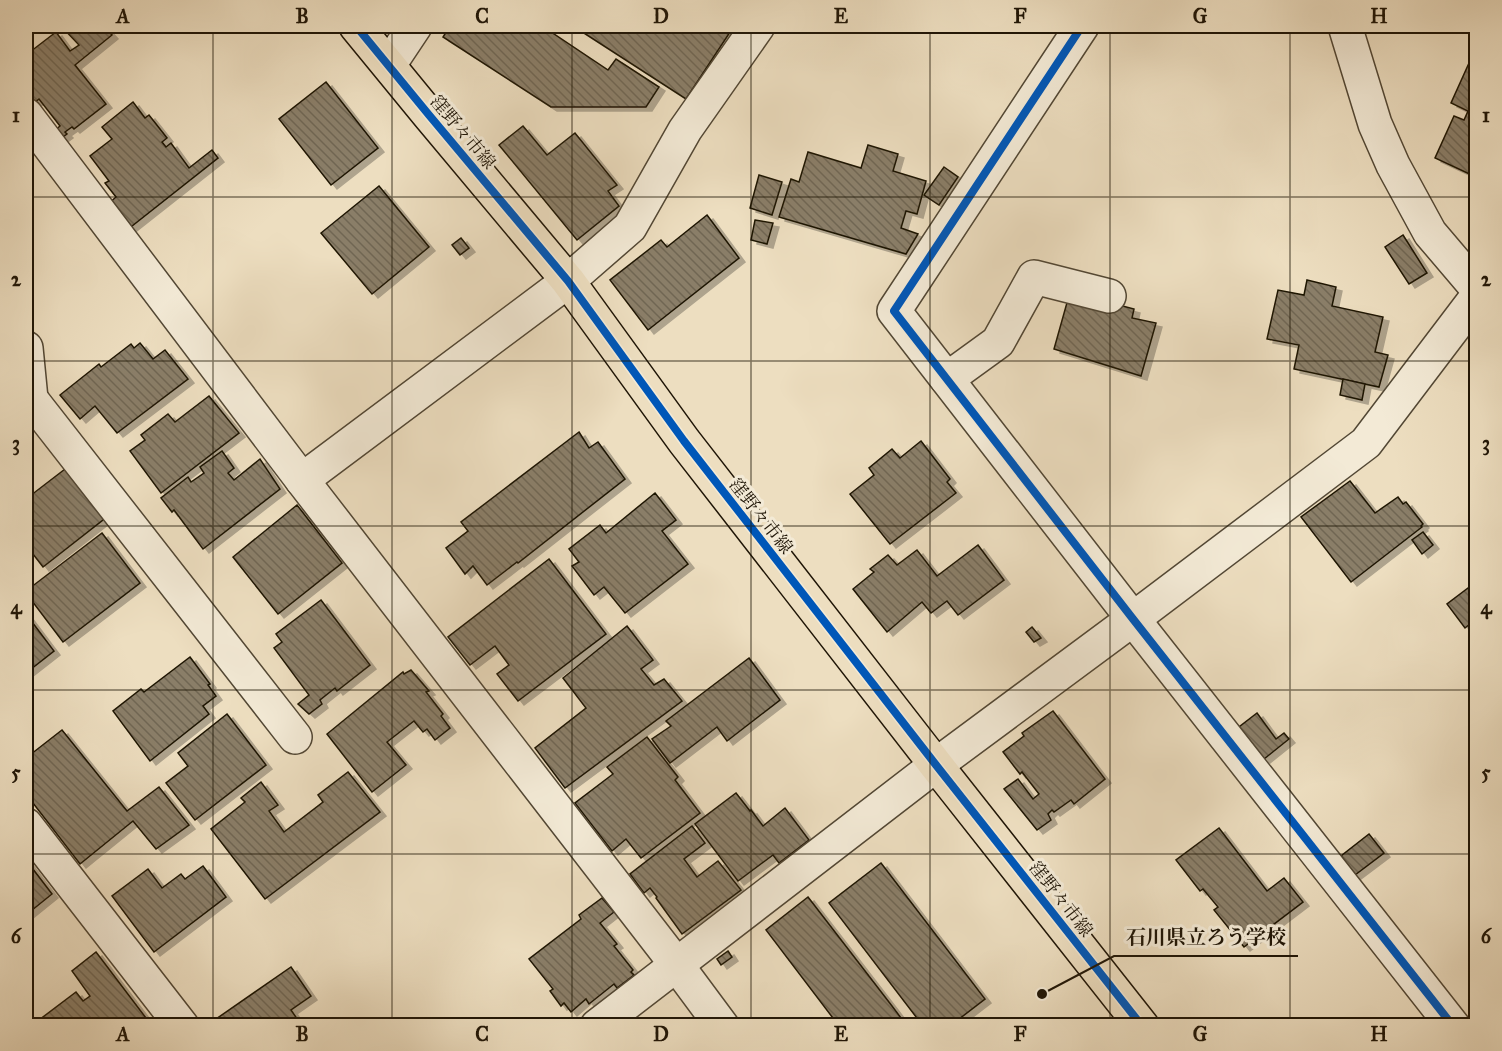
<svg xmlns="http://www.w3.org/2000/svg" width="1502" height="1051" font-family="'IM FELL Great Primer','Noto Serif JP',serif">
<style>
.building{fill:url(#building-back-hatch);stroke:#1f1506;stroke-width:1.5;filter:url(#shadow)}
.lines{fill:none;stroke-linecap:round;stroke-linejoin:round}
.minor-casing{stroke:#524734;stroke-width:36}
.major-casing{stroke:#1f1506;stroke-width:36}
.minor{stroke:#f3ead6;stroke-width:33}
.major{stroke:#eddec0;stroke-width:33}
.cycleway-casing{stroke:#f3ead6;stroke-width:11}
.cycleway{stroke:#0057b8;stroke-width:8}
.grid{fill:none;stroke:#1f1506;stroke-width:1.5;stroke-opacity:0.55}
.labels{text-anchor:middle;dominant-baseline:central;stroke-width:6;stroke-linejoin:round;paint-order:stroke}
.street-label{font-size:18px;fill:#1f1506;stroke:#f3ead6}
.leader{fill:none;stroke:#1f1506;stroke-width:2}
.callout-dot{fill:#1f1506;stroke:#f3ead6;stroke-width:2}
.callout-label{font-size:20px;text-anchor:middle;font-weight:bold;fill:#1f1506;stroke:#f3ead6;stroke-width:6;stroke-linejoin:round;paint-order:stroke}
.neatline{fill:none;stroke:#1f1506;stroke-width:2}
.grid-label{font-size:20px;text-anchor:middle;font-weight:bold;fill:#1f1506}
</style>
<defs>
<pattern id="building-back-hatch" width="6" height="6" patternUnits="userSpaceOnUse" patternTransform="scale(1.5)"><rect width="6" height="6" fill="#8a7e67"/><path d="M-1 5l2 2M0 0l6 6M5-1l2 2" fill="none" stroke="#706653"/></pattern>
<filter id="shadow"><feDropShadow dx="6" dy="4" stdDeviation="0" flood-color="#0004"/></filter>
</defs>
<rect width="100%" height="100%" fill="#eddec0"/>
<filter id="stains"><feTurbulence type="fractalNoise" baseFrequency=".00333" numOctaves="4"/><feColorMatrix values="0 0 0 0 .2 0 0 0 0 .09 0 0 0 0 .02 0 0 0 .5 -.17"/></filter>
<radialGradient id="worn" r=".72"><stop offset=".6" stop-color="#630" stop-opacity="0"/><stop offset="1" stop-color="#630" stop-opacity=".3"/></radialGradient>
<g class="building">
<path d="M61,26h43l8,9 -37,30 31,39 -32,25 -2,-2 -7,5 2,2 -8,6 -6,-8 7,-6 -21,-27 -6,5 -7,-9v-23l4,-3 -4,-6v-8l30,-23 14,19 9,-6z"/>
<path d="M450,26h92l66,44 8,-11 43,28 -13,20h-95l-108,-70z"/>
<path d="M573,26h161l-48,73z"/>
<path d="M1466,26h10v7z"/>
<path d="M1474,52l2,1v124l-41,-19 19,-42 10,4 4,-9 -17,-8z"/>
<path d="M326,82l52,66 -47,37 -52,-66z"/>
<path d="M133,102l12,16 4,-3 18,23 -5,4 4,5 5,-4 18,25 23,-18 6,8 -91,72 -20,-25 9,-8 -11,-14 4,-2 -19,-25 22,-17 -10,-12z"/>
<path d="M523,126l24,29 28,-22 42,52 -9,6 11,15 -42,34 -78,-95z"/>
<path d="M868,145l30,9 -5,17 33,10 -9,33 -11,-3 -5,17 17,6 -12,20 -127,-37 12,-38 8,3 9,-30 53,16z"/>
<path d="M944,167l14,10 -19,28 -15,-10z"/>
<path d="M759,175l23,7 -10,33 -22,-7z"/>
<path d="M379,186l50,61 -57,47 -51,-61z"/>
<path d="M707,215l32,43 -91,72 -38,-50 51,-40 6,7z"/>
<path d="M755,220l18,3 -6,21 -16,-4z"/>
<path d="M1403,235l24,38 -18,11 -24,-37z"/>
<path d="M461,238l8,10 -9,7 -8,-10z"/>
<path d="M1307,280l29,7 -4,19 51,11 -8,35 13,3 -9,32 -85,-18 5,-24 -32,-6 11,-49 26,5z"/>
<path d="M1070,292l64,17 -2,9 24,5 -15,53 -87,-27z"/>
<path d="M140,343l13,16 12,-9 23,29 -71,54 -22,-27 -15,13 -20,-24 39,-31 2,3 30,-23 3,4z"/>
<path d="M1343,379l22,5 -3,16 -22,-5z"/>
<path d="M209,396l30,37 -78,60 -31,-42 15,-11 -4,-5 27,-21 7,8z"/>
<path d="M579,432l10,16 9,-6 27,37 -107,84 -1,-1 -30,23 -14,-19 -8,8 -19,-26 22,-17 -7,-9z"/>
<path d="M921,441l29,38 -3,3 9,11 -66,51 -40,-50 24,-19 -5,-7 23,-19 8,9z"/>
<path d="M222,451l12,17 -6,5 6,7 26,-21 20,30 -77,60 -29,-39 -2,2 -11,-14 27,-21 3,5 13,-9 -4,-6z"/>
<path d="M69,466l39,50 -65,51 -17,-22v-46z"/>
<path d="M1350,481l25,32 23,-16 5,7 3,-2 17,22 -2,2 1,1 -71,55 -50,-65z"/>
<path d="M655,493l21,27 -14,11 26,33 -63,49 -21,-26 -10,8 -22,-29 7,-4 -10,-13 31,-24 6,8z"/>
<path d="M297,505l45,58 -64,51 -45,-57z"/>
<path d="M1423,532l10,13 -11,9 -10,-14z"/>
<path d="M102,533l38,50 -77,59 -37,-49v-2z"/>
<path d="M978,545l26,35 -46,35 -11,-14 -16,12 -9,-11 -35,30 -34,-43 21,-17 -4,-3 18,-14 9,10 20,-15 20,26z"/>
<path d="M549,559l57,75 -88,67 -21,-27 12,-9 -14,-19 -25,19 -22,-28z"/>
<path d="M1468,588l8,11v20l-11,9 -18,-24z"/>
<path d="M321,600l49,65 -33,26 -2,-3 -15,12 2,4 -13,10 -11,-10 11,-9 -35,-47 8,-6 -6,-8z"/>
<path d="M26,614l28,37 -28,22z"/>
<path d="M627,626l26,34 -12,9 13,16 10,-6 18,22 -117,87 -30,-40 51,-40 -23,-30z"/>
<path d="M1032,627l9,11 -7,4 -8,-10z"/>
<path d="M190,657l20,27 -2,1 8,11 -13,10 6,8 -59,47 -37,-50 28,-22 3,3z"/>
<path d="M749,658l31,42 -53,41 -10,-14 -47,36 -18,-24 19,-13 -5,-5z"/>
<path d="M411,670l18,21 -3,1 17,22 -2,2 9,12 -15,12 -8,-11 -4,3 -9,-11 -27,21 19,23 -34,27 -45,-58 76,-62 1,2z"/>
<path d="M1053,711l52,68 -31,25 -3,-4 -17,12 -2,-2 -4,4 3,6 -14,10 -33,-41 14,-10 15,20 6,-5 -17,-22 -2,2 -17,-22 21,-16 -2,-3z"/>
<path d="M1257,713l19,26 8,-6 5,6 -25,20 -25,-32z"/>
<path d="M227,714l39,51 -71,55 -29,-37 22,-17 -10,-13z"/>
<path d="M62,730l65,81 32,-24 30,38 -33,24 -23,-28 -53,43 -54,-70v-36z"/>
<path d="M647,737l31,40 -3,3 25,33 -59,45 -15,-19 -14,12 -37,-48 38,-29 -6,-7z"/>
<path d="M348,772l32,40 -115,87 -54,-70 34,-27 -4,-4 20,-16 17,23 -9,6 15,21 39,-30 -5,-7z"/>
<path d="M736,793l14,18 1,-1 12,16 22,-18 24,32 -30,23 -6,-8 -35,26 -43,-57z"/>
<path d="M692,826l13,17 -21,16 13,18 21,-16 23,29 -59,44 -26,-36 1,-1 -7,-9 -6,5 -14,-19z"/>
<path d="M1219,828l48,63 17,-13 19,24 -59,45 -30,-37 4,-3 -15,-18 -3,2 -24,-31z"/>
<path d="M1369,834l15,19 -29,22 -14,-19z"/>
<path d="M26,860l26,34 -26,21z"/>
<path d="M881,863l104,136 -35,27h-27l-94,-123z"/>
<path d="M203,866l23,31 -72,55 -42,-56 36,-27 14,19 19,-14 4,5z"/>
<path d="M808,897l84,109 15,20h-68l-73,-96z"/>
<path d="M602,898l12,14 -14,11 17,21 -3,2 19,24 -2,2 3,3 -17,13 -3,-4 -25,20 -3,-5 -15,13 -7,-9 -3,3 -11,-15 3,-2 -24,-30 52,-40 -2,-4z"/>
<path d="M728,951l4,6 -11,8 -4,-6z"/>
<path d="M96,952l53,70 -5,4h-113l45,-34 7,9 7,-5 -18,-25z"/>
<path d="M291,967l20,29 -20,14 11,16h-81l-5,-7z"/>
</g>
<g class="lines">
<g class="minor-casing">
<g id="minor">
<path d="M1082,26l-188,285 239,308 320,407"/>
<path d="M1345,26l30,98 18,41 37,68 46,54"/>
<path d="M389,65l26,-39"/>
<path d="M26,115l276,365 374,484 46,62"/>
<path d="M26,348l5,51 -5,13"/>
<path d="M947,379l51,-37 36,-65 75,19"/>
<path d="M31,399l264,338"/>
<path d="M302,480l266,-199 62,-54 55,-97 73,-104"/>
<path d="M26,825l156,201"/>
<path d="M597,1026l339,-261 197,-146 233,-176 110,-145"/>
</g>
</g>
<g class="major-casing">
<path id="major" d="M356,26l73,89 139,166 116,160 252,324 206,261"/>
</g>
<use href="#minor" class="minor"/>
<use href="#major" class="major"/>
<g class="cycleway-casing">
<g id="cycleway">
<path d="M356,26l73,89 139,166 116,160 252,324 206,261"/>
<path d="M1082,26l-188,285 239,308 320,407"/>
</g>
</g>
<use href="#cycleway" class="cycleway"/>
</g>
<path class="grid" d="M213,26v1000M392,26v1000M572,26v1000M751,26v1000M930,26v1000M1110,26v1000M1290,26v1000M26,197h1450M26,361h1450M26,526h1450M26,690h1450M26,854h1450"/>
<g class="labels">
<g class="street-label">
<text transform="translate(463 132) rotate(50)">窪野々市線</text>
<text transform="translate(761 516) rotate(52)">窪野々市線</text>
<text transform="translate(1061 899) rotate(52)">窪野々市線</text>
</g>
</g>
<path class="leader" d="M1042 994L1114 956H1298"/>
<circle class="callout-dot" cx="1042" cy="994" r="6"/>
<g class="callout-label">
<text x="1206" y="944">石川県立ろう学校</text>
</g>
<rect width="1502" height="1051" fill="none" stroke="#eddec0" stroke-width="66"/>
<rect x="33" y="33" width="1436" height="985" class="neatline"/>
<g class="grid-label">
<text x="123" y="23">A</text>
<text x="302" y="23">B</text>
<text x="482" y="23">C</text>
<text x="661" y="23">D</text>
<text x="841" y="23">E</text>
<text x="1020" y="23">F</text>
<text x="1200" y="23">G</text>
<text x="1379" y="23">H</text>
<text x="16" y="122">1</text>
<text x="1486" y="122">1</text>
<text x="16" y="286">2</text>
<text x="1486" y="286">2</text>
<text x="16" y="450">3</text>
<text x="1486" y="450">3</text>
<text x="16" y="614">4</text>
<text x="1486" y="614">4</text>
<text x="16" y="779">5</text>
<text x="1486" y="779">5</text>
<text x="16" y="943">6</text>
<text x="1486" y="943">6</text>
<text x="123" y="1041">A</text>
<text x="302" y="1041">B</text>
<text x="482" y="1041">C</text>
<text x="661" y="1041">D</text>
<text x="841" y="1041">E</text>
<text x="1020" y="1041">F</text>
<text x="1200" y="1041">G</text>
<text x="1379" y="1041">H</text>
</g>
<rect width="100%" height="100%" filter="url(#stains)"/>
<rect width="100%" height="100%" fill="url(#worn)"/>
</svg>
